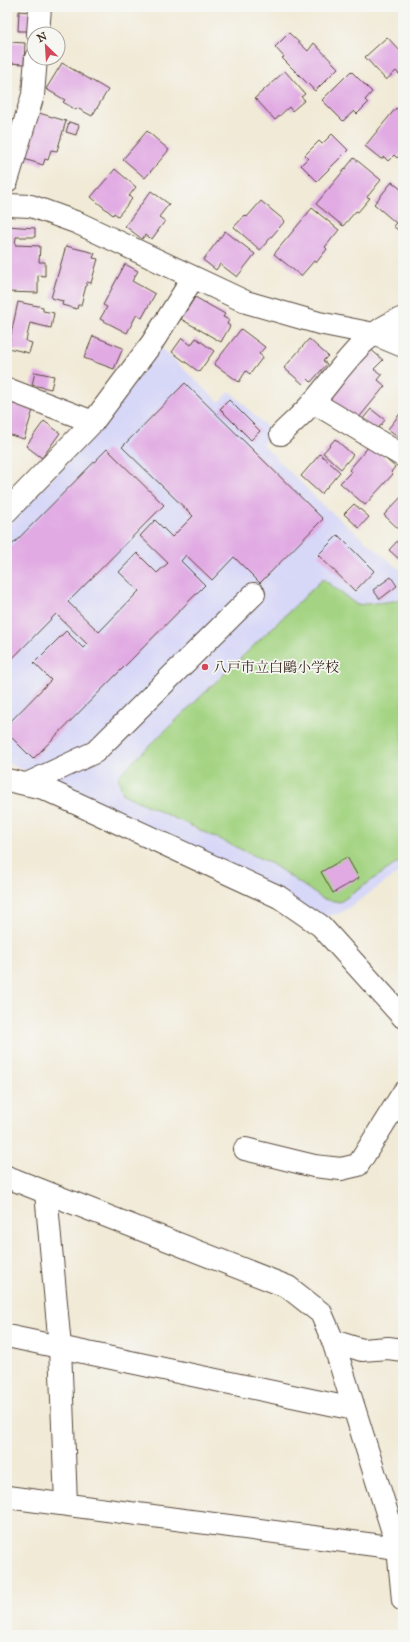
<svg xmlns="http://www.w3.org/2000/svg" width="410" height="1642" font-family="'IM FELL Great Primer','Noto Serif JP',serif">
<style>
.built{fill:#d7d7f8}
.green{fill:#a4d483;stroke:#707f50}
.building{fill:#e1aae3}
.lines{fill:none;stroke-linecap:round;stroke-linejoin:round}
.minor-casing{stroke:#56473a;stroke-width:24}
.minor{stroke:#fff;stroke-width:22}
.poi-dot{fill:#d1495b;stroke:#f6f6f2;stroke-width:1.5}
.labels{text-anchor:middle;dominant-baseline:central;stroke-width:3.5;stroke-linejoin:round;paint-order:stroke}
.poi-label{font-size:14px;fill:#3b2a1e;stroke:#f6f6f2;text-anchor:start}
</style>
<rect width="100%" height="100%" fill="#f6f6f2"/>
<filter id="ink" filterUnits="userSpaceOnUse"><feTurbulence type="fractalNoise" baseFrequency=".025" numOctaves="2"/><feDisplacementMap in="SourceGraphic" scale="8" xChannelSelector="R" yChannelSelector="G"/><feConvolveMatrix kernelMatrix="1 2 1 2 8 2 1 2 1" color-interpolation-filters="sRGB"/></filter>
<filter id="wash" filterUnits="userSpaceOnUse"><feTurbulence type="fractalNoise" baseFrequency=".012" numOctaves="4" result="noise"/><feDisplacementMap in="SourceGraphic" scale="16" xChannelSelector="R" yChannelSelector="G"/><feGaussianBlur stdDeviation="0.9" result="paint"/><feColorMatrix in="noise" values="0 0 0 0 0 0 0 0 0 0 0 0 0 0 0 0 0 1.4 0 .05"/><feComposite in="paint" operator="in"/></filter>
<g filter="url(#wash)">
<rect width="100%" height="100%" fill="#f1ead7"/>
<path class="built" d="M160,347l59,55 11,-11 42,41 -10,12 63,63 78,65v298l-62,43 -18,4 -263,-132 -53,-22v-237l97,-101z"/>
<path class="green" d="M323,579l34,26 46,-5v259l-63,43 -17,-3 -51,-35 -149,-70 -5,-18z"/>
<g id="blocks">
<g class="building">
<path d="M19,11l11,1 -1,19h-11z"/>
<path d="M289,33l19,18 6,-8 24,25 -23,23 -33,-33 2,-1 -9,-10z"/>
<path d="M387,37l16,17v20l-2,2 -5,-5 -10,9 -21,-23z"/>
<path d="M9,42l16,1 -1,21 -16,-1z"/>
<path d="M62,63l46,27 -16,26 -15,-8 -1,2 -13,-8 2,-2 -19,-11z"/>
<path d="M285,71l20,23 -4,3 4,3 -13,11 -3,-4 -14,13 -20,-22z"/>
<path d="M351,71l21,21 -7,8 3,3 -11,11 -3,-3 -11,10 -21,-21z"/>
<path d="M396,108l7,6v37l-6,7 -3,-3 -6,6 -4,-4 -3,2 -16,-13z"/>
<path d="M39,113l27,8 -9,30 -6,-1 -3,10 -3,-1 -2,6 -19,-6z"/>
<path d="M69,122l10,3 -3,10 -10,-3z"/>
<path d="M147,131l22,19 -24,28 -22,-19z"/>
<path d="M332,134l16,16 -31,31 -16,-16 7,-7 -3,-3 14,-14 3,3z"/>
<path d="M354,158l27,22 -14,17 3,1 -12,14 -2,-1 -13,15 -27,-22z"/>
<path d="M115,169l21,18 -7,9 3,3 -14,17 -4,-3 -1,2 -22,-18z"/>
<path d="M392,182l11,9v43l-10,-8 3,-3 -22,-19z"/>
<path d="M151,191l18,13 -10,13 6,4 -13,18 -7,-4 -3,4 -17,-13z"/>
<path d="M261,201l24,20 -25,29 -26,-23 11,-12 2,2z"/>
<path d="M312,208l27,22 -14,17 2,2 -11,14 -2,-2 -13,15 -27,-22z"/>
<path d="M7,226l28,2v9h-19l-1,8 25,1 -1,16h6v14l-7,-1v18l-31,-1z"/>
<path d="M225,231l30,23 -18,23 -17,-13 -4,6 -13,-10z"/>
<path d="M66,246l29,7 -2,5 5,1 -7,24 -4,-1 -6,23h-3l-1,4 -15,-4 1,-4 -12,-3z"/>
<path d="M125,264l13,7 -6,10 23,13 -13,24 -5,-4 -10,19 -27,-14 7,-12 -4,-2z"/>
<path d="M195,297l30,17 -2,3 6,3 -2,4 3,2 -9,16 -40,-23z"/>
<path d="M18,302l25,5v4l11,2 -3,15 -21,-5 -4,18 6,2 -3,10 -21,-5z"/>
<path d="M241,329l24,18 -6,7 4,3 -13,17 -4,-3 -7,11 -25,-18z"/>
<path d="M93,336l30,12 -9,21 -30,-11z"/>
<path d="M182,338l9,7 5,-7 18,13 -15,21 -27,-20z"/>
<path d="M309,339l19,17 -5,5 4,3 -16,18 -3,-3 -5,5 -19,-16z"/>
<path d="M368,347l15,13 -9,9 8,6 -4,5 7,6 -28,34 -32,-21z"/>
<path d="M35,372l19,4 -3,13 -19,-4z"/>
<path d="M185,383l138,136 -63,64 -26,-26 -22,23 -26,-25 -5,6 24,24 -172,174 -26,-26v-8l44,-45 -17,-17 32,-32 17,17 4,-4 -31,-30 -49,50v-114l100,-101 57,56 -96,97 31,30 40,-41 -20,-19 18,-19 20,20 11,-10 -28,-27 15,-16 17,17 21,-21 -71,-69z"/>
<path d="M229,400l31,31 -9,9 -31,-31z"/>
<path d="M9,402l24,8 -9,29 -17,-5v-25z"/>
<path d="M371,409l14,11 -10,12 -13,-12z"/>
<path d="M403,410v30l-15,-11z"/>
<path d="M44,421l16,12 -18,25 -16,-12z"/>
<path d="M335,439l18,16 -12,14 -18,-16z"/>
<path d="M370,445l25,22 -4,5 2,2 -28,31 -25,-22 11,-11 -2,-2z"/>
<path d="M320,454l20,18 -19,22 -20,-18z"/>
<path d="M403,495v38l-19,-18z"/>
<path d="M354,504l15,13 -10,11 -15,-14z"/>
<path d="M338,535l36,36 -19,20 -37,-36z"/>
<path d="M402,536l1,19 -4,4 -10,-9z"/>
<path d="M391,577l6,9 -17,13 -7,-9z"/>
<path d="M347,857l12,21 -26,15 -12,-21z"/>
</g>
</g>
</g>
<g filter="url(#ink)">
<use href="#blocks" fill-opacity="0" stroke="#56473a" stroke-width="1"/>
<g class="lines">
<g class="minor-casing">
<g id="minor">
<path d="M38,34l2,-27"/>
<path d="M7,181l26,-86 3,-37"/>
<path d="M7,205l24,1 47,17 168,79 73,21 55,11 29,12"/>
<path d="M7,389l86,33"/>
<path d="M313,402l90,54"/>
<path d="M281,434c11,-11 23,-21 33,-33 27,-31 48,-69 89,-83"/>
<path d="M7,511l86,-89 59,-79 41,-65"/>
<path d="M7,780l36,8 236,109 42,29 82,91"/>
<path d="M27,784l68,-32 159,-158"/>
<path d="M245,1149l69,17 27,3 17,-4 45,-72"/>
<path d="M7,1177l281,110 33,26 12,28 65,207 5,52"/>
<path d="M46,1193l14,154 6,157"/>
<path d="M7,1336l347,73"/>
<path d="M333,1341l29,9 26,-2 15,2"/>
<path d="M7,1497l391,51"/>
</g>
</g>
<use href="#minor" class="minor"/>
</g>
</g>
<circle class="poi-dot" cx="205" cy="667" r="4"/>
<g class="labels">
<g class="poi-label">
<text x="213" y="667">八戸市立白鷗小学校</text>
</g>
</g>
<rect width="410" height="1642" fill="none" stroke="#f6f6f2" stroke-width="24"/>
<g transform="translate(46 46) rotate(335)"><circle r="19" fill="#f6f6f2" stroke="#aba49d"/>
<path d="M0-3L7 15L0 10L-7 15Z" fill="#d1495b"/>
<text y="-6" font-size="11" font-weight="bold" text-anchor="middle" fill="#3b2a1e">N</text>
</g>
</svg>
